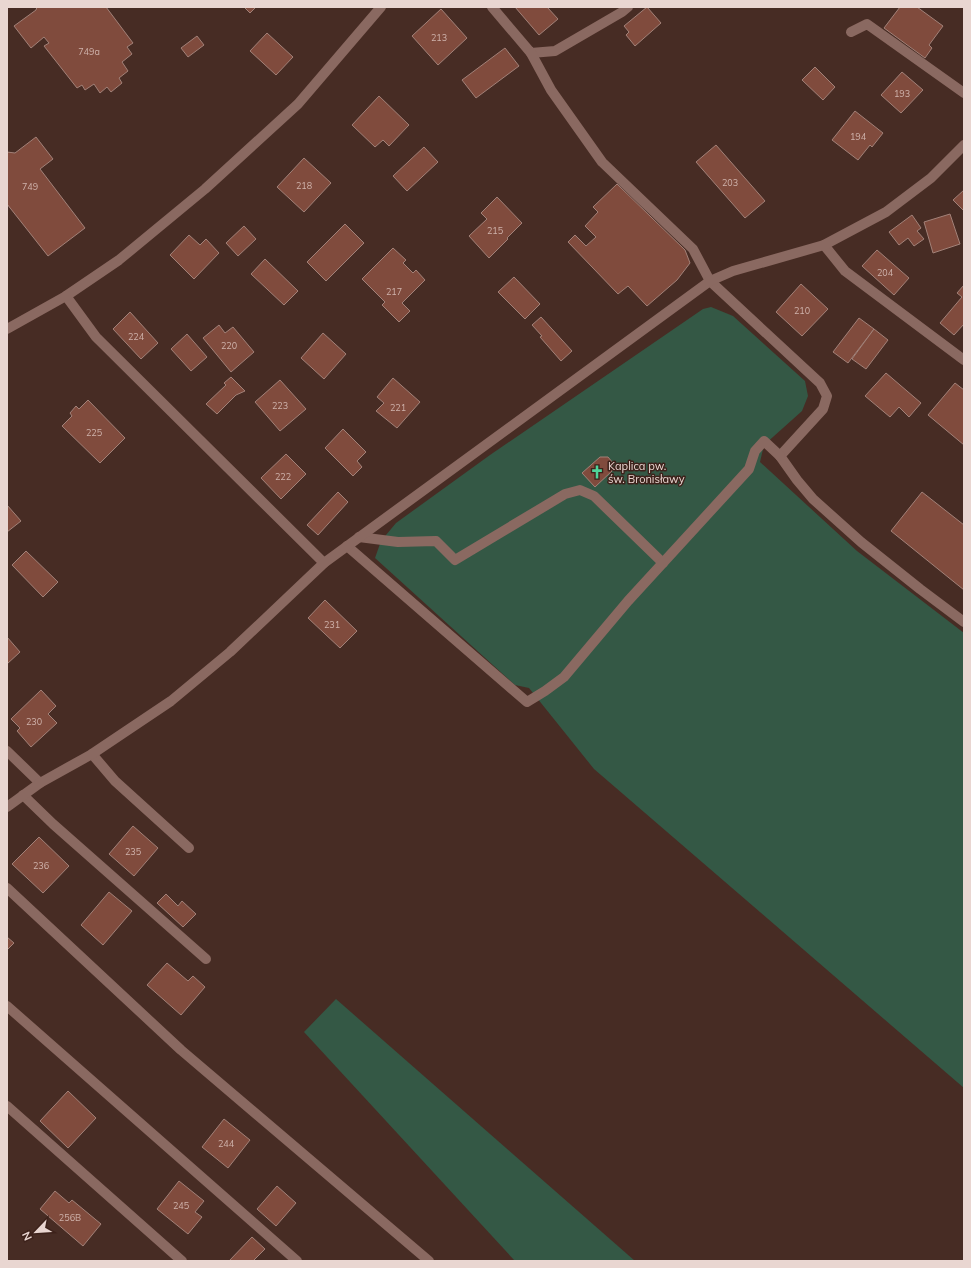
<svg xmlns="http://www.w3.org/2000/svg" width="971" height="1268" font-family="Mulish,sans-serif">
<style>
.green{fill:#345845}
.building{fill:#804b3d;stroke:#a28178}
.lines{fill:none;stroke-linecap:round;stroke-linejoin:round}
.minor{stroke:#8a6961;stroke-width:10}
.labels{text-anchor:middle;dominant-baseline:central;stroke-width:3;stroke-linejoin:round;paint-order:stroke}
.number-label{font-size:9px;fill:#cfb3ac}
.poi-label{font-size:11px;fill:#e9d6d1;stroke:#3d221b;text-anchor:start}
</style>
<rect width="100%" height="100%" fill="#472c24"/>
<g class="green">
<path d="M711,307l22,9 72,65 3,15 -6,15 -38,34 -4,17 97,89 107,82v455l-370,-319 -65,-81 -14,-3 -140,-127 6,-17 15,-18 94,-68 213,-146z"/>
<path d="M336,999l299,262h-120l-211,-229z"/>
</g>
<g class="building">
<path d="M37,7h69l27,36 -6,4 5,7 -10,8 6,9 -9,7 3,5 -11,9 -4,-5 -7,6 -6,-9 -9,6 -3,-5 -5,3 -33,-42 5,-3 -5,-6 -13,11 -17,-22 22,-16z"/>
<path d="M244,7h12l-6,6z"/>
<path d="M515,7h32l11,12 -19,16z"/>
<path d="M647,7l14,16 -26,23 -9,-11 3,-3 -5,-6z"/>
<path d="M900,7h17l26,19 -14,19 3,3 -7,10 -41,-30z"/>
<path d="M441,9l26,29 -29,27 -26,-29z"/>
<path d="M267,33l26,24 -17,18 -26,-24z"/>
<path d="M197,36l7,9 -16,12 -7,-9z"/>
<path d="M505,48l14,18 -43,32 -14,-18z"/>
<path d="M815,67l20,20 -12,13 -21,-20z"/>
<path d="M902,72l21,18 -22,23 -20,-18z"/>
<path d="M379,96l30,29 -20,21 -6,-6 -8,7 -23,-22z"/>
<path d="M855,111l28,22 -11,14 -2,-2 -12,15 -26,-20z"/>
<path d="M36,137l17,22 -13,10 45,59 -37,28 -41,-52v-52l8,1z"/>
<path d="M716,145l49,56 -20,17 -49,-56z"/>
<path d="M424,147l14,15 -31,29 -14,-15z"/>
<path d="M304,158l27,25 -27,29 -27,-25z"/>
<path d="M617,184l68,66 5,13 -13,17 -30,26 -19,-20 -10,8 -50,-52 7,-7 11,11 10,-9 -11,-11 13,-14 -5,-5z"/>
<path d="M964,190v21l-11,-11z"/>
<path d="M497,197l25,26 -15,15 1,1 -19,19 -20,-22 18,-17 -6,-6z"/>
<path d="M950,214l10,30 -27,9 -9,-31z"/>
<path d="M912,215l9,13 -4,3 7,8 -10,7 -6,-8 -9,7 -10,-13z"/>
<path d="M345,224l19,19 -38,38 -19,-19z"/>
<path d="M244,226l12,13 -18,17 -12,-13z"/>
<path d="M189,235l11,10 6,-6 13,14 -25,26 -24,-24z"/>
<path d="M393,248l13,12 -3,3 10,10 3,-3 9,10 -23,23 8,8 -11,11 -17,-17 3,-3 -23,-23z"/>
<path d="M877,250l32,28 -15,17 -32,-29z"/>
<path d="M265,259l33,32 -14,14 -33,-31z"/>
<path d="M514,277l26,27 -15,15 -27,-27z"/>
<path d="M801,284l27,25 -26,27 -26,-24z"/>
<path d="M964,285v39l-10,11 -14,-12 22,-26 -5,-4z"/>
<path d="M130,312l28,31 -17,16 -28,-30z"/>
<path d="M541,317l31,34 -11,10 -21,-24 2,-1 -10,-11z"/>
<path d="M859,318l15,11 -26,34 -15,-11z"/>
<path d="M219,325l6,8 8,-6 21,25 -23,20 -28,-34z"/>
<path d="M874,329l14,11 -22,29 -14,-10z"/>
<path d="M323,333l23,21 -22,25 -23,-21z"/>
<path d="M187,334l20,23 -16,14 -20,-22z"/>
<path d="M886,373l35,30 -12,14 -10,-10 -9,10 -25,-21z"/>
<path d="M231,377l14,14 -9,4 -19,19 -11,-10 20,-19 -2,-2z"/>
<path d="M393,378l27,24 -23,26 -21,-17 8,-8 -7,-6z"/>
<path d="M280,380l26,29 -26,22 -25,-29z"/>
<path d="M955,383l9,7v55l-36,-30z"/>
<path d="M88,400l37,38 -25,25 -38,-37 10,-10 -2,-3 6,-7 3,3z"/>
<path d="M343,429l23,23 -9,9 5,6 -9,9 -28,-28z"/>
<path d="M286,454l20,20 -25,25 -20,-21z"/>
<path d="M600,457h8l5,6 -1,8 -17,16 -13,-14z"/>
<path d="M338,492l10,10 -30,33 -11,-10z"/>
<path d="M922,492l42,33v65l-73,-59z"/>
<path d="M7,505l14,16 -14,11z"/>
<path d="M26,551l32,31 -15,15 -31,-32z"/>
<path d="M325,600l32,31 -17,17 -32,-30z"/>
<path d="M7,637l13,15 -13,12z"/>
<path d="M41,690l15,16 -8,8 9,9 -26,24 -14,-16 3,-3 -9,-9z"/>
<path d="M133,826l25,22 -24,28 -25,-22z"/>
<path d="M39,837l30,29 -26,27 -31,-29z"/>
<path d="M109,892l23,19 -29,34 -22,-20z"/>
<path d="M166,894l12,12 4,-5 14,13 -13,13 -26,-24z"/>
<path d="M7,937l7,6 -7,7z"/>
<path d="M167,963l21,18 5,-5 12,11 -24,28 -34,-30z"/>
<path d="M68,1091l28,27 -28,30 -28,-27z"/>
<path d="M224,1119l26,21 -22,28 -26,-21z"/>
<path d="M179,1181l25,20 -9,11 7,5 -14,17 -31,-25z"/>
<path d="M277,1186l19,17 -20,23 -19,-17z"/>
<path d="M55,1191l14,12 3,-3 29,24 -18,22 -43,-37z"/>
<path d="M252,1237l13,12 -12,12h-24z"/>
</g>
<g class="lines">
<g class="minor">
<path d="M492,7l39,46 24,-2 67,-39 6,-5"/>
<path d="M851,32l16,-8 97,69"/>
<path d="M531,53l20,37 51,72 91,87 17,32 110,102 7,13 -4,13 -43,47 17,24 16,19 48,43 59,47 44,33"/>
<path d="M824,245l21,26 119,89"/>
<path d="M66,296l30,41 228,226"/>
<path d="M7,329l59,-33 53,-36 86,-71 93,-85 83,-97"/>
<path d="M359,537l39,5 38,-1 19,19 110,-66 15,-4 14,6 69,67"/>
<path d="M347,546l180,156 18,-11 19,-14 64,-76 121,-132 6,-18 9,-10 16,15"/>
<path d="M7,751l33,32"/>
<path d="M92,754l23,27 74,67"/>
<path d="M23,795l30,29 153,135"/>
<path d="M7,807l33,-24 52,-29 79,-53 59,-49 94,-89 386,-282 23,-10 91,-26 62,-33 45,-34 33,-33"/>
<path d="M7,888l174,162 248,211"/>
<path d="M7,1006l290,255"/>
<path d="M7,1106l175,155"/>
</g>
</g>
<defs>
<g id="church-bare" transform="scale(1.08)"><path d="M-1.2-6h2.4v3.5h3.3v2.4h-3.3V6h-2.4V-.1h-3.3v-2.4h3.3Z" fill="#4fd399" stroke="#3d221b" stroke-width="2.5" paint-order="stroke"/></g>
</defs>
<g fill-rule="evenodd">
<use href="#church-bare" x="597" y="472"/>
</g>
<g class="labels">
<g class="number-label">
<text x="439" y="37">213</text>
<text x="89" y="51">749a</text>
<text x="902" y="93">193</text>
<text x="858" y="136">194</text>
<text x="730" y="182">203</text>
<text x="304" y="185">218</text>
<text x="30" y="186">749</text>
<text x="495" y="230">215</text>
<text x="885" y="272">204</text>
<text x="394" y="291">217</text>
<text x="802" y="310">210</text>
<text x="136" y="336">224</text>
<text x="229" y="345">220</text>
<text x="280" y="405">223</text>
<text x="398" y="407">221</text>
<text x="94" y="432">225</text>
<text x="283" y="476">222</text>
<text x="332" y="624">231</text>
<text x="34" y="721">230</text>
<text x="133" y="851">235</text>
<text x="41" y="865">236</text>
<text x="226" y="1143">244</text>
<text x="181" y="1205">245</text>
<text x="70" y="1217">256B</text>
</g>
<g class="poi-label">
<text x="608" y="466">Kaplica pw.<tspan x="608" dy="13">św. Bronisławy</tspan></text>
</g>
</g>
<rect width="971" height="1268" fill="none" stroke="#e9d6d1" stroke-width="16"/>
<g transform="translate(36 1232) rotate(245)" stroke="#3d221b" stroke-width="3" paint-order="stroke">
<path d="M0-3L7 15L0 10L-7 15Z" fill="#e9d6d1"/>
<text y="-6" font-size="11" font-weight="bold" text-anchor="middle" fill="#e9d6d1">N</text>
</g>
</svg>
